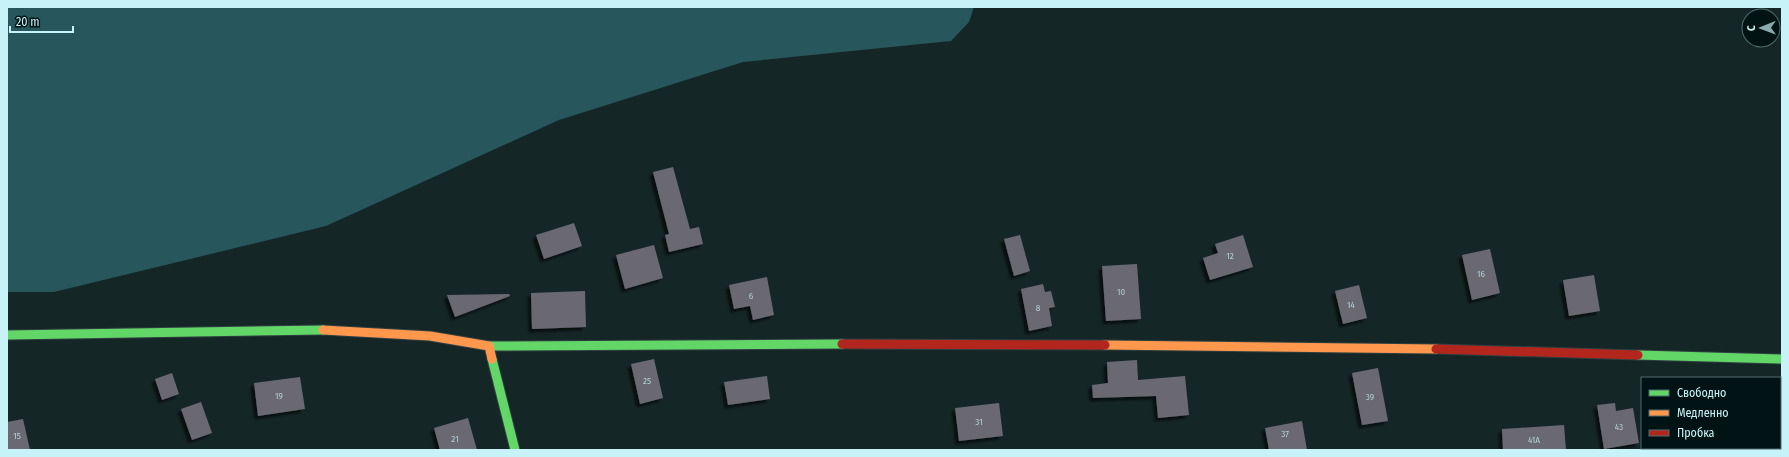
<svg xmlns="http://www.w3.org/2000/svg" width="1789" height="457" font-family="'Fira Sans Condensed',sans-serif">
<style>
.water{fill:#27575c}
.building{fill:#6a6972;filter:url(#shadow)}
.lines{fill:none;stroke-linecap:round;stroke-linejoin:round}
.fast-casing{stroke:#304042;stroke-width:11}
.slow-casing{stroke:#304042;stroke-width:11}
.jam-casing{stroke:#304042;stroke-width:11}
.fast{stroke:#63d668;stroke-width:9}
.slow{stroke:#ff974d;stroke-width:9}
.jam{stroke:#b3261e;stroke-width:9}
.labels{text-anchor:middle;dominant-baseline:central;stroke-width:4;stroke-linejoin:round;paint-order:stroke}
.number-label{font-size:9px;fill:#b0d0d6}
</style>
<defs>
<filter id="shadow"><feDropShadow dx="-3.5" dy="3.5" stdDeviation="1" flood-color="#0009"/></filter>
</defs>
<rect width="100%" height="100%" fill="#152627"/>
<path class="water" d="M7,7h967l-5,15 -18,19 -208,21 -184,58 -233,106 -272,66h-47z"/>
<g class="building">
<path d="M673,167l17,62 9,-2 4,17 -34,8 -4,-17 4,-1 -16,-62z"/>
<path d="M574,223l8,23 -38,13 -8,-24z"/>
<path d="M1020,235l10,36 -16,5 -10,-37z"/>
<path d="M1243,235l10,32 -43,13 -7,-22 15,-5 -3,-9z"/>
<path d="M654,245l9,33 -38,11 -9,-34z"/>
<path d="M1490,249l10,44 -28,7 -10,-45z"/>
<path d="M1137,264l4,55 -35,2 -4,-55z"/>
<path d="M1594,275l6,36 -31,5 -6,-36z"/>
<path d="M767,277l7,38 -21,5 -3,-14 -16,3 -5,-24z"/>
<path d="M1043,284l2,8 6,-1 4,16 -6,1 3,18 -23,5 -8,-42z"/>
<path d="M1359,285l8,33 -24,6 -8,-33z"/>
<path d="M585,291l1,36 -54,2 -1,-36z"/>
<path d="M509,294l1,2 -55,21 -8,-22z"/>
<path d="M654,359l9,39 -23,6 -9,-40z"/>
<path d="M1137,360l1,20 47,-4 4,39 -31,3 -2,-22 -63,2 -1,-13 16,-2 -1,-21z"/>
<path d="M1378,368l10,53 -26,4 -10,-52z"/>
<path d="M172,373l7,21 -17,6 -7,-21z"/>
<path d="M767,376l3,23 -42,6 -4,-23z"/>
<path d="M300,377l5,32 -47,7 -4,-33z"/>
<path d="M201,402l11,31 -20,7 -11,-31z"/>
<path d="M999,403l4,33 -44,5 -4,-33z"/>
<path d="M1615,403l1,8 17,-3 6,35 -35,6 -7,-44z"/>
<path d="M468,418l9,32h-37l-6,-22z"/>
<path d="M23,419l7,31h-23v-28z"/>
<path d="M1302,421l5,29h-38l-4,-22z"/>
<path d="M1564,425l2,25h-63l-1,-21z"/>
</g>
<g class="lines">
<g class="fast-casing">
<g id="fast">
<path d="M7,335l316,-5"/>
<path d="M489,346l353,-2"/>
<path d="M1638,355l144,4"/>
<path d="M492,359l23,91"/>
</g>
</g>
<g class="slow-casing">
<g id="slow">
<path d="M323,330l107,6 59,10 3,13"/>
<path d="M1105,345l331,4"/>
</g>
</g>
<g class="jam-casing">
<g id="jam">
<path d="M842,344l263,1"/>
<path d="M1436,349l202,6"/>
</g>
</g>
<use href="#fast" class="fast"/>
<use href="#slow" class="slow"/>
<use href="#jam" class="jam"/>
</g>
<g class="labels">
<g class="number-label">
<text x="1230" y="256">12</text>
<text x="1481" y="274">16</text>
<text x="1121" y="292">10</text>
<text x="751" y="296">6</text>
<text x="1351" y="305">14</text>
<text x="1038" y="308">8</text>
<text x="647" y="381">25</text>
<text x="279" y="396">19</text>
<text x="1370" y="397">39</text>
<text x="979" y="422">31</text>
<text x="1619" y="427">43</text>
<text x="1285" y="434">37</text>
<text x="17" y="436">15</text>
<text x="455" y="439">21</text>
<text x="1534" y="440">41А</text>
</g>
</g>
<rect width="1789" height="457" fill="none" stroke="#c7f3f8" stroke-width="16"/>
<rect x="1641" y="377" width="140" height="72" fill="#011315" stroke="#506d70"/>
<rect x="1649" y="390" width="20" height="6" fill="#63d668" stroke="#506d70"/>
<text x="1677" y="397" font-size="12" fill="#c7f3f8">Свободно</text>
<rect x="1649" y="410" width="20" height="6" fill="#ff974d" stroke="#506d70"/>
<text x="1677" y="417" font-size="12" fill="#c7f3f8">Медленно</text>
<rect x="1649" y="430" width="20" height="6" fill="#b3261e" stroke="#506d70"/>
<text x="1677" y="437" font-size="12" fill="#c7f3f8">Пробка</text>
<g transform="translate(1761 28) rotate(269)"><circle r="19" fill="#011315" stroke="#506d70"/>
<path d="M0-3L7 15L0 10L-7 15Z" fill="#89abaf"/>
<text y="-6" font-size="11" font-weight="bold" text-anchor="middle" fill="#c7f3f8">С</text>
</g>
<path d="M10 26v6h63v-6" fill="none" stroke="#c7f3f8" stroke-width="2"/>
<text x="16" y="26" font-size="12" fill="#c7f3f8" stroke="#011315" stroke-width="3" paint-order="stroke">20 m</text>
</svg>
